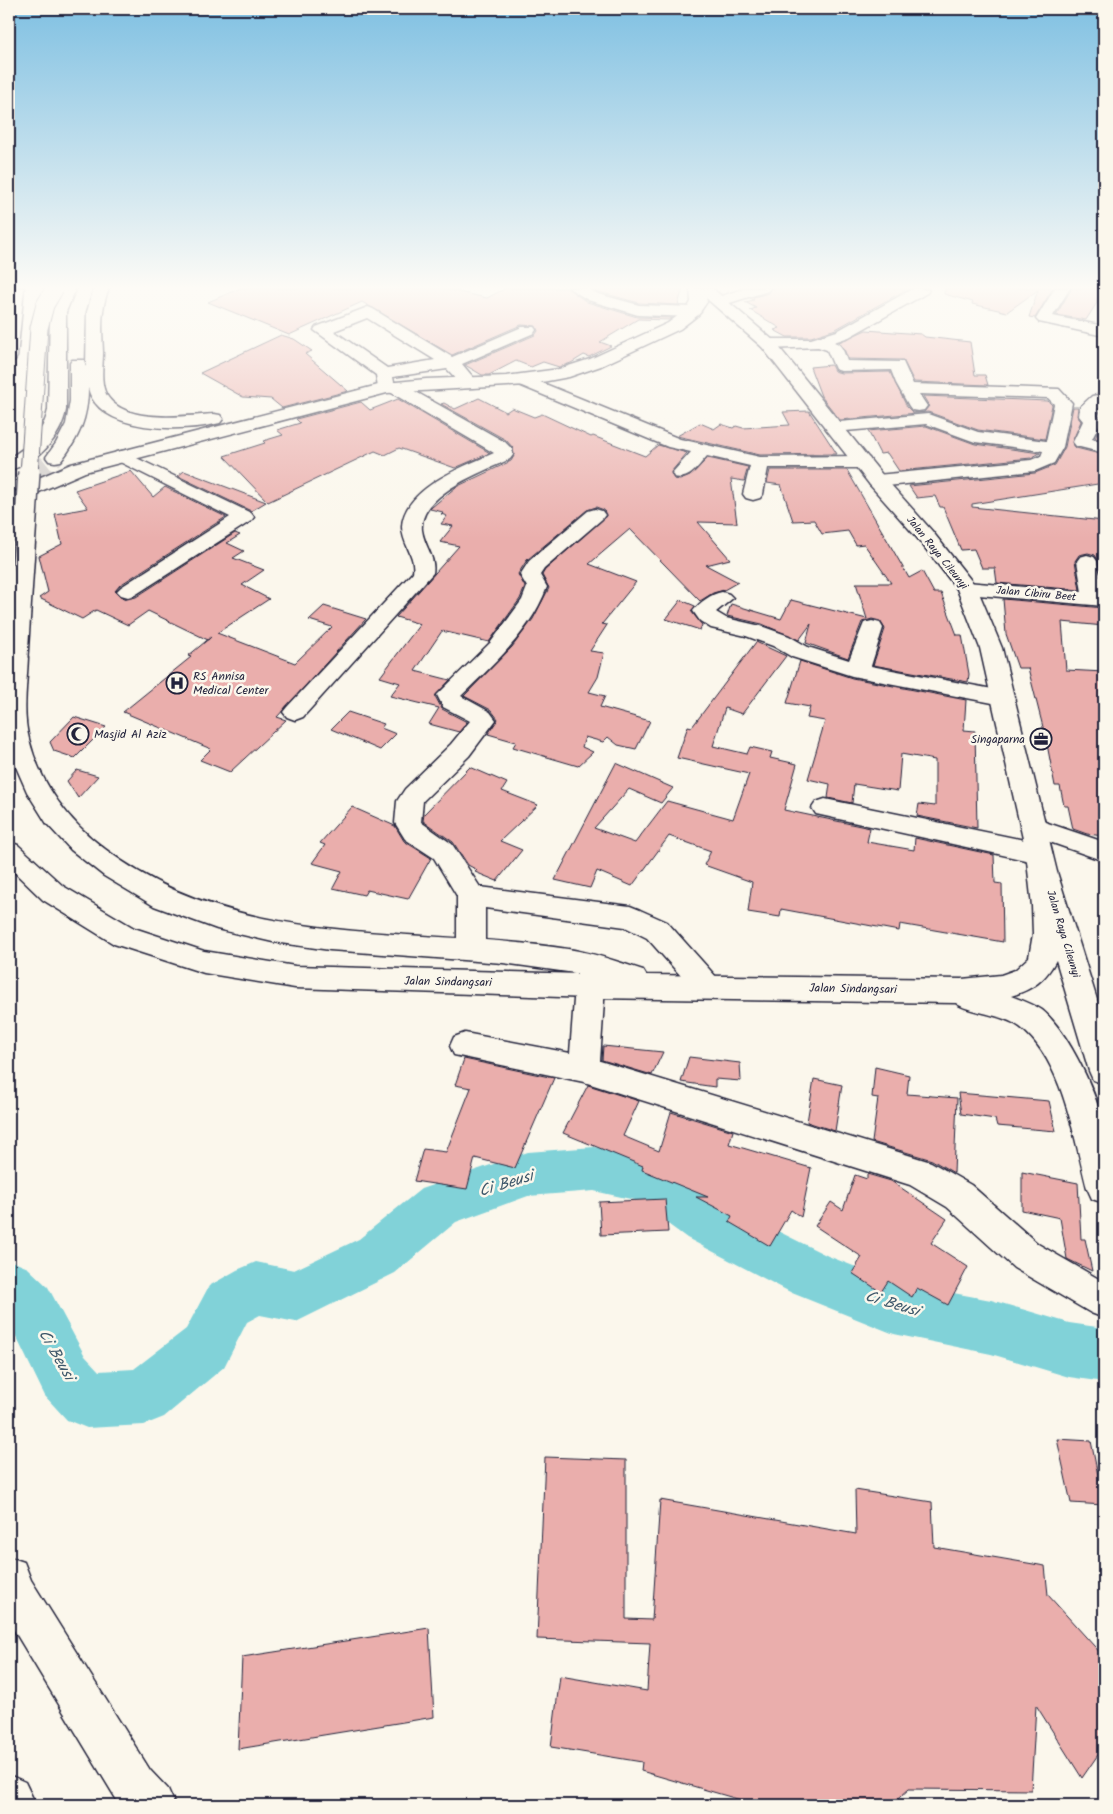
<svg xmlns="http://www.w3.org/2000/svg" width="1113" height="1814" font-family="Kalam,sans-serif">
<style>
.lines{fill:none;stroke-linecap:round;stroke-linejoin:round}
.river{fill:#81d2d8;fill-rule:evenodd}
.building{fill:#eaaeac;stroke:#22223b}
.highway-tunnel-far1{stroke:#d0ccc9;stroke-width:17;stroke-dasharray:17 8;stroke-linecap:butt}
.highway-tunnel{stroke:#d0ccc9;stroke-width:21;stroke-dasharray:21 11;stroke-linecap:butt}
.minor-casing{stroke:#22223b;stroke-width:3}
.highway-casing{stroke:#22223b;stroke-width:3}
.minor{fill:#fbf7ec;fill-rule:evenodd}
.highway{fill:#fbf7ec;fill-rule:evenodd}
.highway-bridge-far1-casing{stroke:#22223b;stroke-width:19;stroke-linecap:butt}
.highway-bridge-casing{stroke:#22223b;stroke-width:24;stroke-linecap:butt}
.highway-bridge-far1{stroke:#fbf7ec;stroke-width:17}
.highway-bridge{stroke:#fbf7ec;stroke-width:21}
.labels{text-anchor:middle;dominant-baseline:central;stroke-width:5;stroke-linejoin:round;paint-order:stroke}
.far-street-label{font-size:11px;fill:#22223b;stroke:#fbf7ec}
.poi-label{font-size:12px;fill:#22223b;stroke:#fbf7ec;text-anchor:start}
.street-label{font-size:12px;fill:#22223b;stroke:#fbf7ec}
.near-water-label{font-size:16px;font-style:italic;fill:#3e576a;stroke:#fbf7ec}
</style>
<rect width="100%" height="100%" fill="#fbf7ec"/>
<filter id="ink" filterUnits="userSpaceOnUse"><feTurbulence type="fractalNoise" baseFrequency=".02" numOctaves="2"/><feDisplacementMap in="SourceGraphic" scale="10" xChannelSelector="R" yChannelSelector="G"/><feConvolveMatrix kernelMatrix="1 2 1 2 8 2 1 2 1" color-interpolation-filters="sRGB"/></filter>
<g filter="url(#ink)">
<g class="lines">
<path class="river" d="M594,1147l52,10 18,7 59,40 105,52 66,26 97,18 78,23 35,5v54l-35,-5 -78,-23 -97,-20 -102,-41 -105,-55 -52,-38 -41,-9 -66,5 -72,26 -61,51 -99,49 -36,-7 -13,7 -23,45 -60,50 -20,8 -57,3 -20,-8 -22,-24 -36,-74v-62l19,8 20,19 37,69 14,15 35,-2 52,-40 23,-43 28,-16 19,-8 38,8 65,-31 62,-50 107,-37z"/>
</g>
<g class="building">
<path d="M241,288h199l47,10 19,-10h61l20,14 50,15 35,1 -3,2 -31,-1 -38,23 11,4 -22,11 -5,-2 -13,8 -12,4 -16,-5 -12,5 -15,-6 -27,14h-7l-17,-10 70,-30 3,-4 -2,-5 -15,-1 -69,30 -90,-53 -73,33 -81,-33z"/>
<path d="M592,288h91l-5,17 -39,-2 -40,-11z"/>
<path d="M772,288h137l-73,41 -25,8h-24l-13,-7 6,-2 -30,-18 6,-2 -11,-6 9,-2 -4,-2 19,-5z"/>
<path d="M945,288h108l-18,30 -6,-1 9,-27 -31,22 -35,-8 1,-2 -29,-8z"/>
<path d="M1072,288h31l-7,13h2l-12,19 -30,-5z"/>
<path d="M866,330l55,4 4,3 45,5 5,33h10l3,10 -74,-3 -11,-22 -55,-1 -4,-10 -5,-7z"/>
<path d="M281,335l13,4 18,12 -7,3 43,37 -66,17 -11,-9 -28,-2 -43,-24z"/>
<path d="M831,365l3,6 7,2 49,-1 17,35 5,5 6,1 6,-1 5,-6 -6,-10 125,5 4,4 -7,34 -67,-9 -50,-18 -88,8 -19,-24 -11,-29z"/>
<path d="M479,398l27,14 6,-4 22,9 8,-3 49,23 2,-1 52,20 13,-11 29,8 -16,19 3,7 6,1 10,-4 18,-18 40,9 -4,14 -13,-2 6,44 -39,-1 32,37 -24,6 32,17 -14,8 -11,3 -13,8 -70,-72 -41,35 47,18 -34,42 5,1 -17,26 14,2 -6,24 -9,15 16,4 -5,11 50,14 -14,28 -18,-4 -10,-8 -5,5 -18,-5 -3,10 11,5 -15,14 -65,-19 3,-5 -28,-8 10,-15 -7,-9 -27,-14 48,-49 21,-28 16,-31 -7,-13 3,-5 61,-54 -2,-6 -8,-3 -9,3 -60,50 -9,14 7,13 -5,12 -31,43 -47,-11 -27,40 35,9 -15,16 7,13 25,13 -8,10 -30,-8 10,-16 -49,-12 10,-13 -20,-6 40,-53 -24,-7 63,-71 -19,-4 13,-16 -12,-2 6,-8 -6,-2 2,-2 -13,-3 2,-2 24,-20 55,-26 3,-5 -1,-8 -7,-8 -65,-36 3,-1 11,6z"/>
<path d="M398,399l92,54 -35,15 -56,-20 -14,7 -10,-4 -107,51 -44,-46 41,-13 -2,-2 20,-6 -6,-5 23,-7 -4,-4 65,-17 9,8z"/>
<path d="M1073,407h5l-1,9 4,5 -9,22 4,5 28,7v28l-132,21v3l132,14v65l-6,-26 -3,-5 -7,-2 -9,2 -4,6 5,29 -83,-7 -2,-15h-13l-8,-19 -13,1 -18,-43h-3l-5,-11 -18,2 -8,-12 126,-13 20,-8 10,-18z"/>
<path d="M809,411l28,43 -77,1 -83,-19 23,-13 14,6 7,-5 12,4 3,-2 7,2 47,-3 -7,-13z"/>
<path d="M1099,411l5,1v28l-9,-2 8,-16z"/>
<path d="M926,426l49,18 65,9 -9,5 -132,13 -12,-18 -7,1 -12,-23z"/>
<path d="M770,470h77l62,108 13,-7 12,22h7l16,42h5l7,39 -1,8 -95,-17 12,-36 -5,-8 -8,-2 -10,3 -14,36 -42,-15 5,-19 -12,16 -37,-16 -35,-8 4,-12 50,15 10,-19 76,19 -11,-36h35l-27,-39 -8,1 -8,-14 -26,3 -8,-14 -21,1 -12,-36 -14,-2z"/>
<path d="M131,471l22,26 12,-10 61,30 -106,68 -5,6 5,5 7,3 9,-2 99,-64 5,2 -13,8 17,8 -11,7 31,12 -22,15 27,14 -52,34 78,30 37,-36 -23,-7 15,-14 42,13 -89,98 9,3 -56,52 -30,-12 11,-11 -88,-37 68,-55 -3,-1 23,-19 -3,3 -60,-29 -20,14 -32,-15 -14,9 -43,-21 9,-6 -9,-36 23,-12 -7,-30 33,-6 -13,-18z"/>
<path d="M184,471l82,31 -15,9 -73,-35z"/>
<path d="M1003,599l101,9v18l-42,-4 4,48 38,2v137l-5,-1 5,28 -17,-2 -14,-5 -5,-23h-4l-4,-20h-5l-9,-47 -18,-71h-10l-12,-34z"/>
<path d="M681,600l14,6 -4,5 11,14 -2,5 -34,-11z"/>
<path d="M756,642l30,14 -44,58 -17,-6 -12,38 34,8 3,-7 22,5 -2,6 27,6 -13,46 86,18 -3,14 47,8 1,-12 79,17 1,28 7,1 1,58 -103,-18 -1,7 -118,-22 -1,8 -32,-5 4,-30 -48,-17 7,-14 -42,-15 -37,50 -35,-15 -7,17 -35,-8 61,-117 57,25 -12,15 -32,-14 -35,39 41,15 32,-42 66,18 16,-45 -72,-16 11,-32 4,1z"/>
<path d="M800,661l52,17 114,22 -2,30 11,1 2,97 -60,-12 2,-12 16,2v-46l-34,-6 -3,37 -44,-7 -2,19 -24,-5 2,-14 -22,-5 17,-58 -18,-3 3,-11 -23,-4z"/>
<path d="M348,712l36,12 -3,4 15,6 -16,16 -49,-21z"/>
<path d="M74,717l32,10 -31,31 -21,-7 -4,-9z"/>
<path d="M470,767l37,16 -5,8 36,14 -38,36 22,9 -25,31 -22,-9 2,-2 -9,-5 -15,-23 -30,-21 1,-7z"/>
<path d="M77,770l21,6 -20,22 -11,-17z"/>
<path d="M352,807l43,19 9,15 27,17 -23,41 -41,-9 -3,5 -31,-7 9,-17 -30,-8 13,-18 -5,-2z"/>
<path d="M603,1046l60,6 -11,23 -50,-15z"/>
<path d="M689,1057l51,6 1,18 -26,-2v8l-34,-5z"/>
<path d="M464,1059l90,19 -39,90 -40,-10 -8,31 -53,-8 9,-32 23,3 25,-64 -16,-3z"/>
<path d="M875,1067l34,8 -2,19 50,4 -3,75 -22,-13 -60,-18 6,-44 -6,-1z"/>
<path d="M814,1079l28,6 -7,46 -28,-9z"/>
<path d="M588,1085l51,16 -16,35 36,15 12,-39 62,19 -4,13 82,24 -10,49 -10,-7 -21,36 -41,-24 3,-6 -36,-19h12l-66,-27 1,-4 -80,-33z"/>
<path d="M958,1093l91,8 7,30 -59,-5 -2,-7 -34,-5z"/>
<path d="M1022,1172l56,11 3,56h4l7,32 -25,-12 -7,-41 -38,-8z"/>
<path d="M867,1174l24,7 56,38 -16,24 37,24 -20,38 -31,-17 -5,9 -24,-16 -7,11 -29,-19 10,-16 -47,-31 16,-24 12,8 12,-35 12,4z"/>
<path d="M665,1199l3,33 -67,3 -2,-33z"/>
<path d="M1057,1439l34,2 13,64 -33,-2z"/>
<path d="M545,1457l81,3v159l26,1 8,-120 196,34 -1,-44 77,12 2,45 111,19 3,29 56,62v89l-22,32 -46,-73 -5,85 -122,-1 -18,16h-133l-117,-34 1,-9 -91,-15 9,-71 87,15 3,-48 -113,-4z"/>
<path d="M429,1628l5,89 -196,32 4,-92z"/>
</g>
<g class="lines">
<path class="highway-tunnel-far1" d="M33,474l22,-17"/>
<path class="highway-tunnel" d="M9,492l26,-20"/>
<g class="minor-casing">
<g id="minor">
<path d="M569,288h19l10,6 41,11 54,2 5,2 3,3 -3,3 -5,2 -55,-2 -50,-15z"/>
<path d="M746,288h24l-2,3 -48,15 -5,-2 -3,-3 3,-3z"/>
<path d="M914,288l15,2 -2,3 -78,44 -15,5c9,3 10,11 13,19l56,1 10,22 146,5 13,14 -9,44 -9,16 -19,8 -158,16 -7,-2 -2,-4 2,-4 7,-2 154,-15 10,-4 2,-5 -68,-9 -49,-18 -92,8 -6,-1 -3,-4 3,-4 100,-9 50,18 68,9 8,-37 -6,-6 -129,-4 8,12 -3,4 -6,1 -6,-1 -3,-4 -13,-23 -5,-13 -50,1 -6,-2 -8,-19 -9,-3 -50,2 -6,-2 -2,-3 2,-3 6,-2h43l26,-8z"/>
<path d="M1055,288h15l-17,28 51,10v10l-65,-14 -3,-3z"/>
<path d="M368,307l5,2 79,48 70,-30h12l2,3 -2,3 -72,31 16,19 -2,4h-12l-17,-18 -54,8 1,5 6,1 105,59 7,7 1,6 -3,4c-25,12 -92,35 -88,71 2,16 14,27 11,43l-130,144 -8,3 -8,-3 -4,-5 4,-5 126,-135c3,-16 -11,-28 -11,-45 1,-39 63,-61 92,-74l-104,-61h-10l-2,-4 -2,-13 -62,-45 2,-3zM367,318l68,42 -48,8 -53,-37z"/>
<path d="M523,375l157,64 80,18 102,-1 7,2 2,4 -2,4 -7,2h-94l-5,26 -3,4 -7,2 -7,-2 -3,-4 7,-28 -43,-10c-9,10 -17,25 -33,21l-2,-4 19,-21 -23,-5 -151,-63 -2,-4 2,-4z"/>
<path d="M1098,395l6,1v10l-7,3v7l4,5 -9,18 12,3v11l-28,-7 -3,-4 10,-21 -4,-5 1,-9 12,-11z"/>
<path d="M122,451l129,62 3,4 -3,4 -116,74 -7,2 -7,-2 -4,-4 4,-4 109,-70 -114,-57 -3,-4 3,-4z"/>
<path d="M595,509l7,2 3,4 -3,4 -58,50 -4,6 7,12c-16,44 -53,77 -86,109l29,16 6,8 -27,36 -46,45 -2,21 31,22 28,43 150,19 10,4 27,12 51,57 5,8 -5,8 -10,4 -10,-4 -51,-57 -22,-11 -140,-19v41l-4,8 -10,3 -10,-3 -4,-8v-53l-23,-38 -29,-19 -10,-16 2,-22 8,-12 46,-45 19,-23 -27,-14 -6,-12 54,-53 31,-42 5,-13 -7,-12 9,-14 59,-50z"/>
<path d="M1087,555l7,2 3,4 7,33v12l-137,-12 -7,-2 -3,-4 3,-4 7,-2 115,10 -5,-31 3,-4z"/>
<path d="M722,592l7,2 4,4 -17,14 10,6 35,8 28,10 19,11 41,13 15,-37 8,-2 8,2 3,5 -12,38 132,25 8,2 4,5 -4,5 -8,2 -151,-29 -60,-19 -19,-11 -27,-10 -35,-8 -11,-7 -7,-10c7,-9 18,-17 29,-19z"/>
<path d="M825,799l214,44 9,3 4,7 -4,7 -9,3 -223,-49 -4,-6 4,-6z"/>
<path d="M1033,818l71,24v19l-80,-28 -4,-6 4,-6z"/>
<path d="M590,974l10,4 5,8 -5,75 331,101 40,23 67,59 66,38v36l-13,-5 -77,-45 -67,-61 -37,-22 -326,-103 -130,-27 -4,-9 4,-9 11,-4 105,20 5,-67 5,-8z"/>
</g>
</g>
<g class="highway-casing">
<g id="highway">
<path d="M10,288h14l-7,69 -2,3 -6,2z"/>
<path d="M61,288h15l-10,24v98c-5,28 -29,54 -57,60v-12c20,-12 34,-24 39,-48l2,-98z"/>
<path d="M94,288h15c-9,22 -7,42 -6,64 0,13 -3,30 3,42 17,31 79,22 108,20l6,1 3,4 -3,4c-36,9 -121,11 -132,-35 0,30 -9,50 -27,73l-6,1 -6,-1 -3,-4 10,-14 10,-19 4,-23v-38l2,-3h12l2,7 1,-55z"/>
<path d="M690,288h22l62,53 110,136 48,54 45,57 25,60 55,224 47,150v62l-11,-4 -4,-9 -33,-111c-11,21 -23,29 -45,36 10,4 22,8 31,14 26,21 58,88 62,121 3,23 0,49 0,72l-12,-4 -5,-11c-13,-50 -24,-128 -67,-161 -19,-14 -52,-14 -64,-24l-366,-5 -295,-10 -91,-15 -90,-29 -71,-44 -34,-33v-25l9,3 45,41 71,42 70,23 91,15 287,8 -79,-11 -173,-13 -57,-8 -56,-13 -63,-23 -50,-30 -33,-26 -24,-26 -20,-32 -18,-41v-98l8,-3 8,2 3,5c-1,27 -6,56 1,82 11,45 40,83 76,110 133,102 307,76 463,100 26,4 51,13 75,21l3,5 316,4 39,-4 14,-5 14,-13 4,-23 -1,-28 -6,-54 -46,-204 -23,-59 -39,-50 -48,-54 -108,-138 -56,-49 1,4 -9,13 -18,14 -79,37 -32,11 -43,8 -139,8 -302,79 -44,19 -25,18 -7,2v-15l18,-13 44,-19 315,-81 40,-4 80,-3 53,-7 31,-10 78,-36 19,-14 4,-7z"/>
<path d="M9,1557l15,5 7,18 119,190 18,19 7,16h-54l-3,-3 -109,-180z"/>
<path d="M9,1775l16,7 11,23h-27z"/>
</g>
</g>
<use href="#minor" class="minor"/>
<use href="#highway" class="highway"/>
<g class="highway-bridge-far1-casing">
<path id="highway-bridge-far1" d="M29,474l10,-146 6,-23 10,-17"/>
</g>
<g class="highway-bridge-casing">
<path id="highway-bridge" d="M17,657l12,-185"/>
</g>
<use href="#highway-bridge-far1" class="highway-bridge-far1"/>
<use href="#highway-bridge" class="highway-bridge"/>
</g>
</g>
<linearGradient id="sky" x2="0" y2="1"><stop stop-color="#7fc0e2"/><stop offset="0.53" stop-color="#fdfbf6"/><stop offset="1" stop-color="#fdfbf6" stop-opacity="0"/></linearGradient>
<rect width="1113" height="542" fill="url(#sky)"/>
<defs>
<g id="hospital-ring" transform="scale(1.125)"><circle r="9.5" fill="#fbf7ec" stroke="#22223b" stroke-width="1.5"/><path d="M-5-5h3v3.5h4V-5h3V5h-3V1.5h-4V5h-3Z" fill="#22223b"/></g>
<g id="mosque-ring" transform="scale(1.125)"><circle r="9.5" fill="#fbf7ec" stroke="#22223b" stroke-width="1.5"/><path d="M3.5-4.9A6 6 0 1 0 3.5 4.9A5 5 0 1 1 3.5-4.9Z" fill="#22223b"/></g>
<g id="office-ring" transform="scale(1.125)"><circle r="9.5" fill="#fbf7ec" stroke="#22223b" stroke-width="1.5"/><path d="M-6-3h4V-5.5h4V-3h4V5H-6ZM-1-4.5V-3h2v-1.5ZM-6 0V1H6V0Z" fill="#22223b"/></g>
</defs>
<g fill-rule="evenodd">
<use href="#hospital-ring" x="177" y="683"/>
<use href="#mosque-ring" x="78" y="734"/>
<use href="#office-ring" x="1041" y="739"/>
</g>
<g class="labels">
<g class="far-street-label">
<text transform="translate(937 553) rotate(51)">Jalan Raya Cileunyi</text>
<text transform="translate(1036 594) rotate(5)">Jalan Cibiru Beet</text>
<text transform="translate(1063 934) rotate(73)">Jalan Raya Cileunyi</text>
</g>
<g class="poi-label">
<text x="193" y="676">RS Annisa<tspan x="193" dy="14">Medical Center</tspan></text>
<text x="94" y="734">Masjid Al Aziz</text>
<text x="1025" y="739" text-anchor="end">Singaparna</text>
</g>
<g class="street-label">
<text transform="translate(448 982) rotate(1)">Jalan Sindangsari</text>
<text transform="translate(853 989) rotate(1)">Jalan Sindangsari</text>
</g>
<g class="near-water-label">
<text transform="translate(506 1184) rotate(-17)">Ci Beusi</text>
<text transform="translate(892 1304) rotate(17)">Ci Beusi</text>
<text transform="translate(56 1355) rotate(60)">Ci Beusi</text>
</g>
</g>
<rect width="1113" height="1814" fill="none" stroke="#fbf7ec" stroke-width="30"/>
<rect x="15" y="15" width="1083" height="1784" fill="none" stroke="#22223b" stroke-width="2" filter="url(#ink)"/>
</svg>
